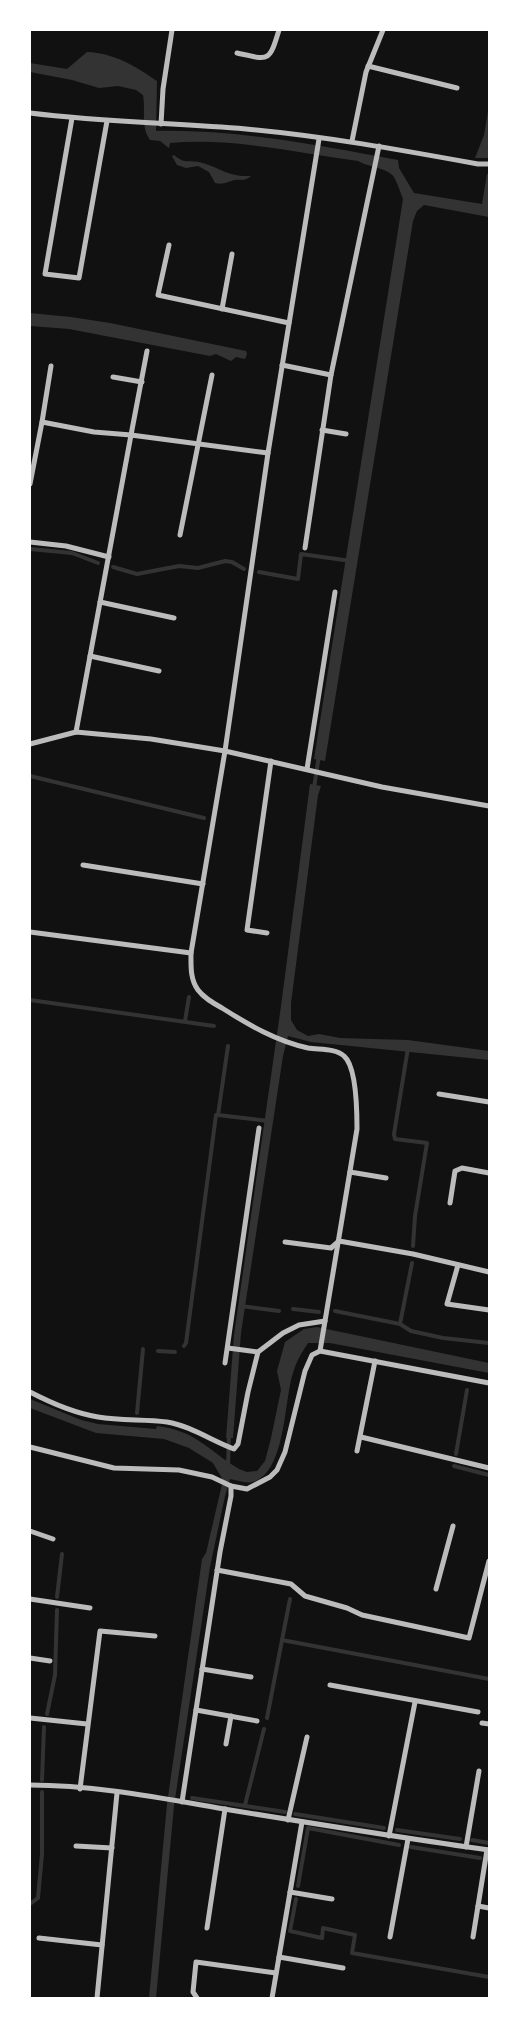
<svg xmlns="http://www.w3.org/2000/svg" width="519" height="2028" font-family="Literata,serif">
<style>
.water{fill:#333}
.lines{fill:none;stroke-linecap:round;stroke-linejoin:round}
.stream{stroke:#333;stroke-width:4}
.minor{stroke:#bcbcbc;stroke-width:5}
</style>
<rect width="100%" height="100%" fill="#111"/>
<g class="water">
<path d="M87,52c27,1 48,14 70,29l-1,50c80,-2 163,14 242,29l1,8 15,25 68,11 5,-30h2v43l-65,-12 -7,6 -4,10 -88,540 -11,-2 89,-560c-3,-7 -5,-15 -9,-22 -6,-9 -26,-10 -36,-16 -61,-8 -126,-24 -188,-18l-1,5 -9,-7 -10,-1c-10,-14 -4,-29 -7,-45l-7,-5 -18,-4 -19,2 -27,-8 -42,-8v-9l37,6z"/>
<path d="M489,105v53h-14l9,-23z"/>
<path d="M174,155c10,9 14,5 25,7 21,5 27,15 52,14 -8,6 -7,3 -16,4 -9,2 -11,5 -20,3l-6,-11 -11,-6 -12,2 -9,-3 -5,-9z"/>
<path d="M30,313l41,4 39,6 136,28 1,3 -2,5 -9,-2 -5,4 -15,-7 -6,2 -141,-27 -39,-3z"/>
<path d="M310,784l11,2 -3,9 -27,208v17l6,10 11,6 11,-2 21,4 68,2 81,11v9l-178,-18 -23,-6 -5,20 -42,277 -8,105h-7l8,-103 47,-329z"/>
<path d="M317,1327l172,36v10l-159,-30h-22c-6,9 -12,19 -15,30 -9,27 -7,99 -40,109 -7,2 -16,-2 -23,-3l-5,17 -15,71 -36,239 -18,192h-7l18,-194 35,-245 4,-6 17,-73 -10,-17 -24,-15 -25,-9 -68,-6 -66,-25v-9l51,21 17,4 58,5 1,-3c38,4 52,25 82,43l8,3 10,-1 8,-10 6,-23 10,-48 -4,-19 8,-29 19,-13z"/>
</g>
<g class="lines">
<g class="stream">
<path d="M30,549l42,4 26,10"/>
<path d="M113,567l24,7 42,-8 19,2 27,-7 7,1 12,7"/>
<path d="M259,572l39,7 3,-25 50,7"/>
<path d="M30,776l174,42"/>
<path d="M314,788l5,-33"/>
<path d="M30,1000l184,26"/>
<path d="M185,1021l4,-24"/>
<path d="M408,1048l-14,86 1,5 32,4 -12,73 -2,30"/>
<path d="M218,1115l50,6"/>
<path d="M241,1306l38,5"/>
<path d="M293,1309l26,3"/>
<path d="M335,1311l65,13 11,7 32,7 46,5"/>
<path d="M400,1324l12,-61"/>
<path d="M184,1346l2,-3 30,-228h2l10,-69"/>
<path d="M158,1351l17,1"/>
<path d="M137,1413l6,-64"/>
<path d="M456,1454l11,-64"/>
<path d="M454,1466l35,9"/>
<path d="M228,1467l1,-33"/>
<path d="M57,1597l5,-43"/>
<path d="M282,1640l8,-41"/>
<path d="M47,1714l8,-39 2,-65"/>
<path d="M267,1718l15,-78 207,39"/>
<path d="M42,1780l2,-53"/>
<path d="M192,1798l93,14"/>
<path d="M245,1805l19,-76"/>
<path d="M295,1814l89,14"/>
<path d="M397,1830l63,9"/>
<path d="M472,1840l17,3"/>
<path d="M411,1847l69,11"/>
<path d="M298,1886l10,-58 91,17"/>
<path d="M296,1899l-6,32 32,7 1,-10 32,7 -3,18 137,24"/>
<path d="M30,1904l8,-6 4,-44v-62"/>
</g>
<g class="minor">
<path d="M237,53c32,7 32,10 42,-23"/>
<path d="M368,66l89,22"/>
<path d="M30,113c72,9 144,10 216,16 78,7 155,21 232,35h11"/>
<path d="M72,118l-27,156 34,4 28,-157"/>
<path d="M161,124l2,-35 9,-59"/>
<path d="M319,139l-51,314 -43,298 -34,202c0,13 -1,26 7,37 6,8 15,13 24,18 27,17 54,33 86,40 11,2 27,0 36,8 13,11 13,57 13,73l-37,222"/>
<path d="M352,141l14,-69 17,-42"/>
<path d="M169,245l-11,50 131,28"/>
<path d="M222,309l10,-55"/>
<path d="M282,365l49,10 48,-229"/>
<path d="M113,377l29,5"/>
<path d="M42,422l52,10 37,3 16,-84"/>
<path d="M322,430l24,4"/>
<path d="M30,484l12,-62 9,-56"/>
<path d="M180,535l32,-160"/>
<path d="M30,542l36,4 43,11"/>
<path d="M305,548l26,-173"/>
<path d="M100,602l74,16"/>
<path d="M90,656l69,15"/>
<path d="M76,732l55,-297 137,18"/>
<path d="M30,744l46,-12 75,7 74,12 157,36 107,19"/>
<path d="M307,769l28,-177"/>
<path d="M83,865l120,19"/>
<path d="M30,932l161,21"/>
<path d="M267,933l-20,-3 24,-169"/>
<path d="M439,1094l50,8"/>
<path d="M350,1172l36,6"/>
<path d="M450,1203l5,-32 7,-3 27,5"/>
<path d="M285,1242l46,6 8,-7 74,13 76,18"/>
<path d="M458,1265l-11,39 42,6"/>
<path d="M228,1348l30,4"/>
<path d="M225,1363l34,-235"/>
<path d="M30,1392c21,11 44,21 68,25 23,4 46,2 69,5 24,4 45,19 67,27l4,-5 10,-52 10,-40 25,-19 16,-8 26,-4"/>
<path d="M361,1437l128,31"/>
<path d="M30,1447l84,21 65,2 33,7 19,9 16,3 23,-12 7,-7 8,-18 20,-81 7,-16 8,-4 169,32"/>
<path d="M357,1451l18,-90"/>
<path d="M30,1531l23,8"/>
<path d="M217,1570l74,14 14,12 42,12 15,7 107,23 20,-77"/>
<path d="M436,1589l17,-63"/>
<path d="M30,1599l60,9"/>
<path d="M30,1658l20,3"/>
<path d="M202,1669l49,8"/>
<path d="M330,1685l148,27"/>
<path d="M196,1710l61,11"/>
<path d="M30,1718l57,6"/>
<path d="M482,1723l7,1"/>
<path d="M226,1744l5,-28"/>
<path d="M30,1785c66,0 135,14 200,25 86,14 172,28 259,40"/>
<path d="M80,1789l20,-158 55,5"/>
<path d="M182,1802l38,-250 11,-56v-10"/>
<path d="M288,1820l19,-83"/>
<path d="M389,1836l26,-134"/>
<path d="M76,1846l36,2"/>
<path d="M466,1847l13,-76"/>
<path d="M290,1892l42,7"/>
<path d="M478,1906l11,2"/>
<path d="M207,1928l18,-119"/>
<path d="M390,1937l18,-98"/>
<path d="M473,1937l14,-87"/>
<path d="M39,1938l63,7"/>
<path d="M279,1957l64,11"/>
<path d="M97,1998l20,-205"/>
<path d="M197,1998l-4,-6 3,-30 80,11"/>
<path d="M272,1998l30,-176"/>
</g>
</g>
<rect width="519" height="2028" fill="none" stroke="#ffffff" stroke-width="62"/>
</svg>
